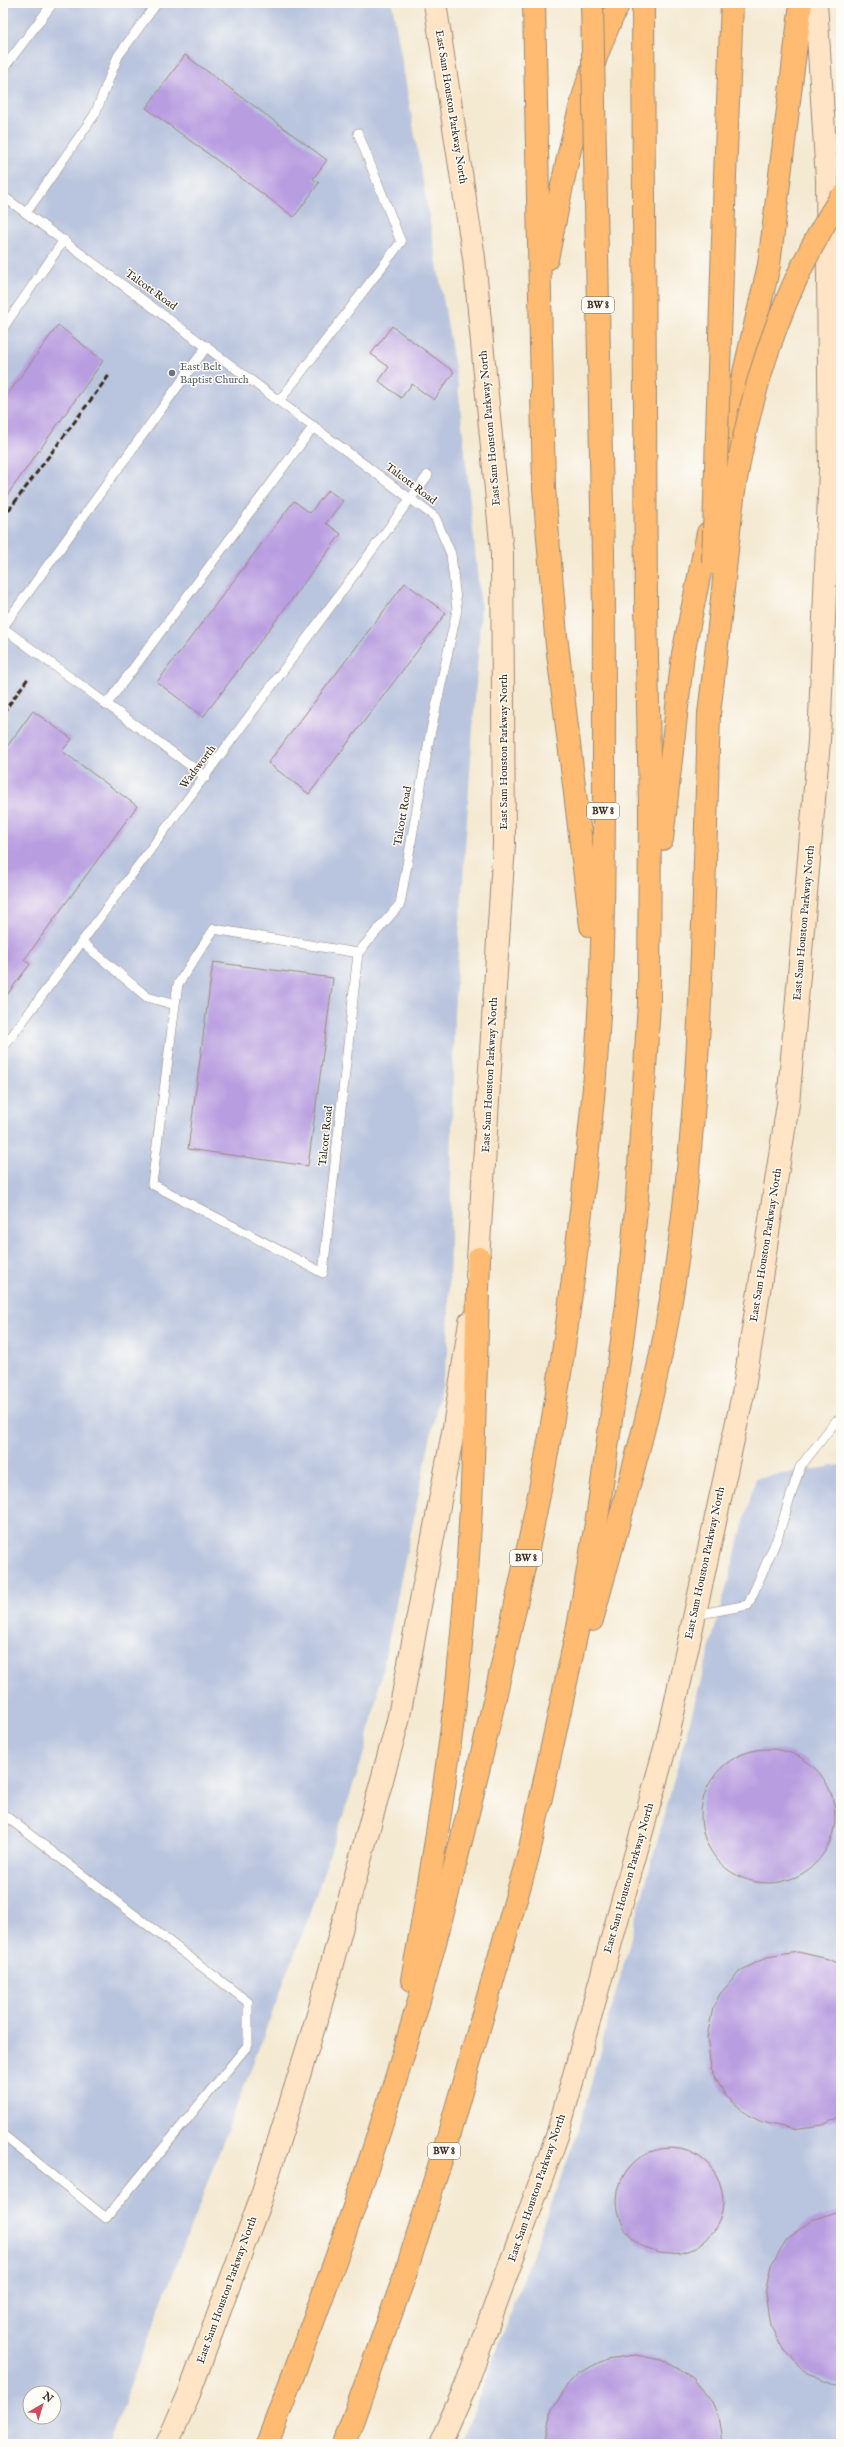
<svg xmlns="http://www.w3.org/2000/svg" width="844" height="2447" font-family="'IM FELL English',serif">
<style>
.industrial{fill:#b9c4de;fill-rule:evenodd}
.building{fill:#b89de0}
.lines{fill:none;stroke-linecap:round;stroke-linejoin:round}
.service-casing{stroke:#988a78;stroke-width:10}
.secondary-casing{stroke:#988a78;stroke-width:24}
.motorway-casing{stroke:#988a78;stroke-width:24}
.service{stroke:#fff;stroke-width:9}
.secondary{stroke:#ffe4c6;stroke-width:22}
.motorway{stroke:#febb71;stroke-width:22}
.rail{stroke:#3b2a1e;stroke-width:3;stroke-dasharray:6 3;stroke-linecap:butt}
.motorway-bridge-casing{stroke:#988a78;stroke-width:24;stroke-linecap:butt}
.motorway-bridge{stroke:#febb71;stroke-width:22}
.worship-dot{fill:#6b7280;stroke:#fdfcf7;stroke-width:1.5}
.labels{text-anchor:middle;dominant-baseline:central;stroke-width:3;stroke-linejoin:round;paint-order:stroke}
.shield{fill:#fdfcf7;stroke:#75695f;stroke-width:1}
.shield-label{font-size:10px;font-weight:bold;fill:#3b2a1e}
.street-label{font-size:11px;fill:#3b2a1e;stroke:#fdfcf7}
.worship-label{font-size:11px;fill:#5b616d;stroke:#fdfcf7;text-anchor:start}
</style>
<rect width="100%" height="100%" fill="#fdfcf7"/>
<filter id="ink" filterUnits="userSpaceOnUse"><feTurbulence type="fractalNoise" baseFrequency=".025" numOctaves="2"/><feDisplacementMap in="SourceGraphic" scale="8" xChannelSelector="R" yChannelSelector="G"/><feConvolveMatrix kernelMatrix="1 2 1 2 8 2 1 2 1" color-interpolation-filters="sRGB"/></filter>
<filter id="wash" filterUnits="userSpaceOnUse"><feTurbulence type="fractalNoise" baseFrequency=".012" numOctaves="4" result="noise"/><feDisplacementMap in="SourceGraphic" scale="16" xChannelSelector="R" yChannelSelector="G"/><feGaussianBlur stdDeviation="0.9" result="paint"/><feColorMatrix in="noise" values="0 0 0 0 0 0 0 0 0 0 0 0 0 0 0 0 0 1.4 0 .05"/><feComposite in="paint" operator="in"/></filter>
<g filter="url(#wash)">
<rect width="100%" height="100%" fill="#f4e9d1"/>
<g class="industrial">
<path d="M3,3h389l66,382 23,223 -27,406 -6,339 -82,395 -60,176 -198,520h-105zM30,2393h24v24h-24z"/>
<path d="M841,1465v979h-379l116,-312 178,-654z"/>
</g>
<g id="blocks">
<g class="building">
<path d="M185,55l142,105 -14,19 6,4 -25,34 -148,-109z"/>
<path d="M58,325l45,36 -100,140v-100z"/>
<path d="M392,326l62,46 -20,28 -22,-16 -11,14 -22,-17 10,-14 -18,-13z"/>
<path d="M328,490l15,11 -17,22 15,11 -138,183 -46,-35 137,-181 16,12z"/>
<path d="M405,583l41,30 -137,181 -41,-31z"/>
<path d="M33,711l39,28 -10,12 75,55 -113,154 6,4 -27,36v-248z"/>
<path d="M213,962l120,16 -25,188 -120,-17z"/>
<circle cx="768" cy="1816" r="67"/>
<path d="M798,1952l30,7 13,6v151l-18,9 -31,4 -30,-7 -14,-7 -23,-20 -14,-27 -4,-31 6,-29 7,-14 20,-23 27,-14z"/>
<circle cx="670" cy="2201" r="53"/>
<path d="M841,2210v176l-34,-13 -23,-21 -14,-27 -5,-31 6,-29 16,-26 25,-19z"/>
<path d="M636,2355l30,6 27,17 19,24 6,14 4,28h-177l7,-34 16,-26 11,-11 27,-14z"/>
</g>
</g>
</g>
<g filter="url(#ink)">
<use href="#blocks" fill-opacity="0" stroke="#988a78" stroke-width="1"/>
<g class="lines">
<g class="service-casing">
<g id="service">
<path d="M3,69l50,-66"/>
<path d="M3,196l432,321 16,37 6,56 -27,125 -30,169 -42,49"/>
<path d="M26,213l69,-99 23,-58 39,-53"/>
<path d="M3,328l61,-88"/>
<path d="M280,400l121,-158 -43,-109"/>
<path d="M3,627l204,-281"/>
<path d="M3,628l203,149"/>
<path d="M106,705l208,-279"/>
<path d="M82,942l65,55 28,8 -23,179 171,89 35,-320 -144,-24 -36,55 -3,21"/>
<path d="M3,1048l425,-573"/>
<path d="M695,1615l53,-10 29,-66 23,-72 36,-46 5,-1"/>
<path d="M3,1814l245,188v43l-142,173 -103,-83"/>
</g>
</g>
<g class="secondary-casing">
<g id="secondary">
<path d="M435,3l39,255 28,295 2,291 -27,432"/>
<path d="M167,2444l22,-50 72,-196 58,-187 79,-290 56,-294 16,-105"/>
<path d="M440,2444l25,-56 92,-252 110,-395 76,-347 45,-290 31,-363 11,-271 -3,-291 -11,-176"/>
</g>
</g>
<g class="motorway-casing">
<g id="motorway">
<path d="M534,3l10,485 12,148 35,290"/>
<path d="M725,176l7,-173"/>
<path d="M547,259c18,-86 32,-176 72,-256"/>
<path d="M721,472l48,-207 32,-262"/>
<path d="M662,839l21,-185 25,-121"/>
<path d="M592,1620c27,-102 59,-204 77,-308 34,-197 34,-399 40,-598"/>
<path d="M412,1980c21,-114 40,-230 50,-347 12,-124 13,-250 17,-375"/>
<path d="M267,2444c45,-118 89,-236 126,-356 36,-115 65,-231 92,-347 23,-102 47,-203 65,-305 19,-112 32,-225 43,-338 15,-163 10,-328 11,-491"/>
<path d="M344,2444l61,-169 41,-131 83,-291 50,-231 19,-110 29,-207 10,-106 12,-196 1,-196 -4,-201 -3,-603"/>
</g>
</g>
<use href="#service" class="service"/>
<use href="#secondary" class="secondary"/>
<use href="#motorway" class="motorway"/>
<g class="rail">
<path d="M3,518l107,-144"/>
<path d="M3,713l26,-36"/>
</g>
<g class="motorway-bridge-casing">
<g id="motorway-bridge">
<path d="M592,3l12,604"/>
<path d="M713,563l12,-387"/>
<path d="M709,714c6,-51 12,-103 17,-154 3,-27 5,-54 10,-81 17,-99 50,-197 105,-282"/>
</g>
</g>
<use href="#motorway-bridge" class="motorway-bridge"/>
</g>
</g>
<circle class="worship-dot" cx="172" cy="373" r="4"/>
<g class="labels">
<g class="shield">
<rect x="582" y="297" width="32" height="16" rx="3"/>
<rect x="587" y="803" width="32" height="16" rx="3"/>
<rect x="510" y="1550" width="32" height="16" rx="3"/>
<rect x="428" y="2143" width="32" height="16" rx="3"/>
</g>
<g class="shield-label">
<text x="598" y="305">BW 8</text>
<text x="603" y="811">BW 8</text>
<text x="526" y="1558">BW 8</text>
<text x="444" y="2151">BW 8</text>
</g>
<g class="street-label">
<text transform="translate(451 107) rotate(81)">East Sam Houston Parkway North</text>
<text transform="translate(151 290) rotate(36)">Talcott Road</text>
<text transform="translate(490 428) rotate(-95)">East Sam Houston Parkway North</text>
<text transform="translate(411 484) rotate(37)">Talcott Road</text>
<text transform="translate(504 752) rotate(-90)">East Sam Houston Parkway North</text>
<text transform="translate(198 767) rotate(-53)">Wadsworth</text>
<text transform="translate(403 816) rotate(-80)">Talcott Road</text>
<text transform="translate(804 923) rotate(-85)">East Sam Houston Parkway North</text>
<text transform="translate(490 1075) rotate(-87)">East Sam Houston Parkway North</text>
<text transform="translate(326 1136) rotate(-84)">Talcott Road</text>
<text transform="translate(766 1245) rotate(-81)">East Sam Houston Parkway North</text>
<text transform="translate(705 1563) rotate(-78)">East Sam Houston Parkway North</text>
<text transform="translate(629 1878) rotate(-74)">East Sam Houston Parkway North</text>
<text transform="translate(537 2188) rotate(-71)">East Sam Houston Parkway North</text>
<text transform="translate(227 2290) rotate(-70)">East Sam Houston Parkway North</text>
</g>
<g class="worship-label">
<text x="180" y="367">East Belt<tspan x="180" dy="13">Baptist Church</tspan></text>
</g>
</g>
<rect width="844" height="2447" fill="none" stroke="#fdfcf7" stroke-width="16"/>
<g transform="translate(42 2405) rotate(38)"><circle r="19" fill="#fdfcf7" stroke="#afa8a0"/>
<path d="M0-3L7 15L0 10L-7 15Z" fill="#d1495b"/>
<text y="-6" font-size="11" font-weight="bold" text-anchor="middle" fill="#3b2a1e">N</text>
</g>
</svg>
